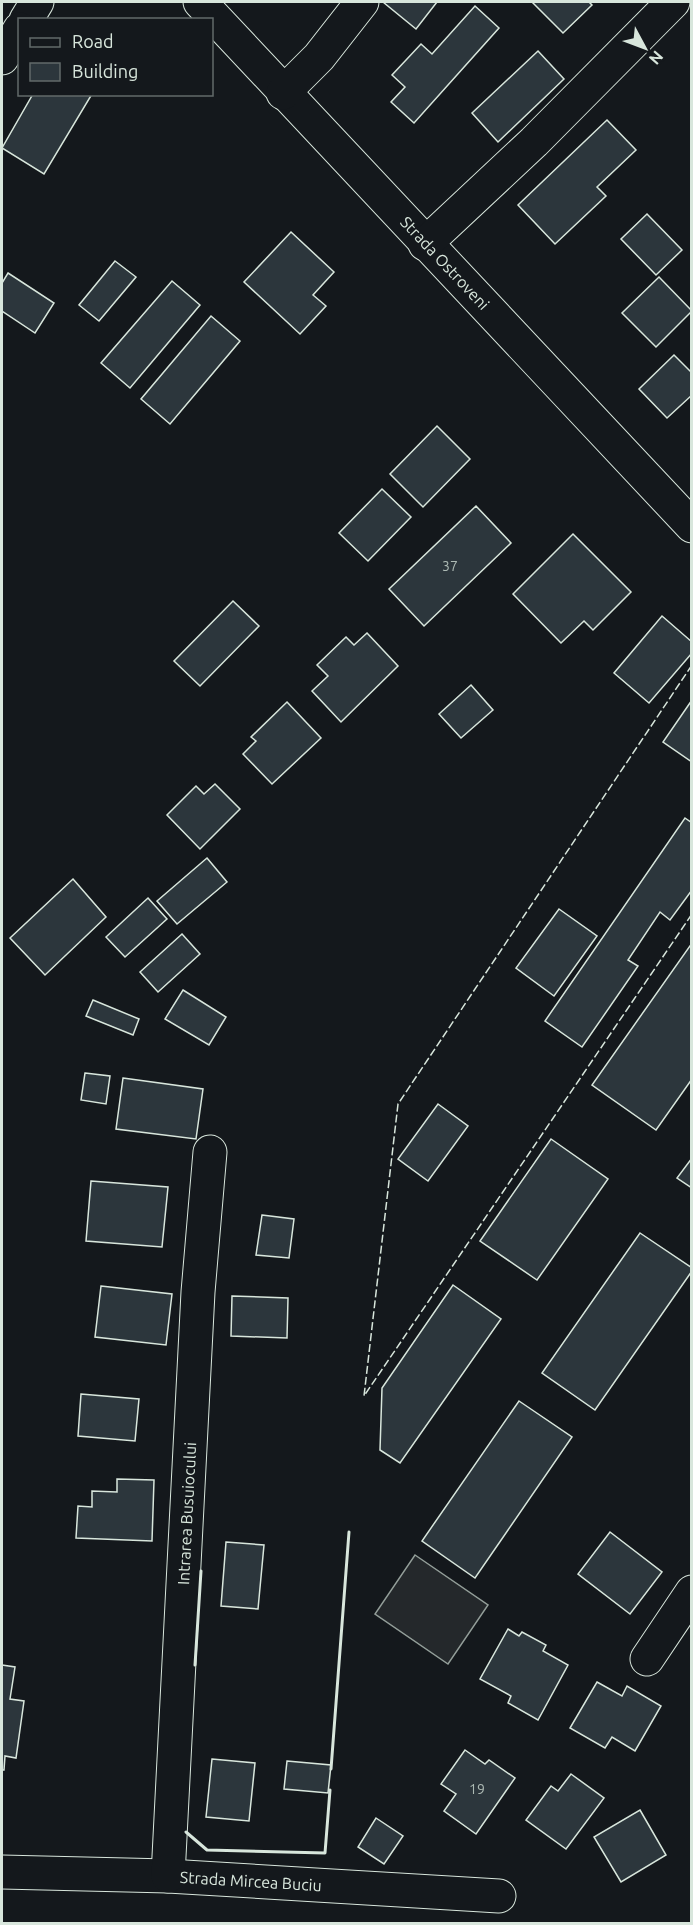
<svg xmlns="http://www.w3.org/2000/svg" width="693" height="1925" font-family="Ubuntu,sans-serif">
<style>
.parking{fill:#24282b;stroke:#939e99;stroke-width:1.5}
.building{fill:#2c363c;stroke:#d8e6dc;stroke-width:1.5}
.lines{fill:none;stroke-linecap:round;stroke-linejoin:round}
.minor-casing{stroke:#d8e6dc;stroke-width:35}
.minor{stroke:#14181c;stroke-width:33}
.fence{stroke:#d8e6dc;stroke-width:1.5;stroke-dasharray:8 3;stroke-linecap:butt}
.wall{stroke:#d8e6dc;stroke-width:3}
.labels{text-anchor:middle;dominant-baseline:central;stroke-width:4.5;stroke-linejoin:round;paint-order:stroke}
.number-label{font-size:14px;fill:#adbab4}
.street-label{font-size:16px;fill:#d8e6dc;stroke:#14181c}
</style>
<rect width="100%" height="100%" fill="#14181c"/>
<path class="parking" d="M415,1555l73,50 -40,59 -73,-50z"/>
<g class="building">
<path d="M383,2h54l-21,27z"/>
<path d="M532,2h57l3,3 -29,28z"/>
<path d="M475,6l24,22 -85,95 -23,-21 14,-15 -13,-12 29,-31 11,10z"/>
<path d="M538,51l26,28 -66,63 -26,-29z"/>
<path d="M33,94h59l-48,80 -42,-26z"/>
<path d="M607,120l29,30 -39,37 9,9 -51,48 -37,-39z"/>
<path d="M647,214l35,36 -26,25 -35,-36z"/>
<path d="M291,232l43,40 -21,23 13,11 -26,28 -56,-52z"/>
<path d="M115,261l21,16 -37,44 -20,-16z"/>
<path d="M8,273l46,30 -19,30 -33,-22v-28z"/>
<path d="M659,277l33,34 -36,36 -34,-34z"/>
<path d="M172,281l28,24 -70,83 -29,-25z"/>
<path d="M211,316l29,25 -70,83 -29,-25z"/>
<path d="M674,355l18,18v22l-25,23 -28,-29z"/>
<path d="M437,426l33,33 -47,48 -33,-33z"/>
<path d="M382,489l29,28 -43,44 -29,-28z"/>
<path d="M476,506l35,37 -87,83 -35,-37z"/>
<path d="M573,534l58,58 -38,38 -9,-9 -23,22 -48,-49z"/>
<path d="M233,601l26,25 -59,60 -26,-25z"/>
<path d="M662,616l30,26v11l-43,50 -35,-30z"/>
<path d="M367,633l31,33 -57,56 -29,-31 16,-15 -11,-11 29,-28 8,8z"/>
<path d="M471,685l22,25 -32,28 -22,-24z"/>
<path d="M692,700v62l-29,-20z"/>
<path d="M287,702l34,36 -49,46 -29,-30 13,-13 -5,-4z"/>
<path d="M215,784l25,25 -40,40 -33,-34 29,-29 8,8z"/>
<path d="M685,818l7,5v67l-22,30 -10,-8 -32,48 10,6 -56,81 -37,-26z"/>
<path d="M207,858l20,24 -50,42 -20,-23z"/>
<path d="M73,879l33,38 -61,58 -35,-37z"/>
<path d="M148,898l19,21 -42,38 -19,-20z"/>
<path d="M559,909l38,27 -43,60 -38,-28z"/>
<path d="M182,934l18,20 -42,38 -18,-20z"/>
<path d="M692,943v136l-36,51 -64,-45z"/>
<path d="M183,990l43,27 -17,28 -44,-26z"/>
<path d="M93,1000l46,19 -6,16 -47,-19z"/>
<path d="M85,1073l25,3 -4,28 -25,-4z"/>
<path d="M123,1078l80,11 -7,50 -80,-10z"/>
<path d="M438,1104l30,22 -40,55 -30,-22z"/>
<path d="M551,1139l57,40 -71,101 -57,-39z"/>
<path d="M692,1158v30l-15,-10z"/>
<path d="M91,1181l77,6 -6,60 -76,-6z"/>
<path d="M262,1215l32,4 -5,39 -33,-3z"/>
<path d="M640,1233l52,35v3l-97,139 -53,-37z"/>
<path d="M453,1285l48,34 -101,144 -20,-13 2,-62z"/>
<path d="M101,1286l71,8 -6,51 -71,-8z"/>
<path d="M232,1296l56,2 -1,40 -56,-2z"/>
<path d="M81,1394l58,5 -4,42 -57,-5z"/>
<path d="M519,1401l53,36 -97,141 -53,-37z"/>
<path d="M117,1479l37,1 -2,61 -76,-3 2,-32 14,1v-16l25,1z"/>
<path d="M610,1532l52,40 -32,42 -52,-40z"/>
<path d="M226,1542l38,3 -6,64 -37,-3z"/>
<path d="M508,1629l11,7 3,-4 24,13 -3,6 25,14 -30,55 -30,-17 3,-7 -31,-17z"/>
<path d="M2,1665l13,2 -5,32 14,2 -8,57 -11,-2 -1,14h-2z"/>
<path d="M597,1682l25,14 5,-10 34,20 -26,45 -23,-14 -7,11 -35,-20z"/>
<path d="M465,1750l20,14 4,-4 26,18 -39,56 -32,-23 12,-17 -15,-10z"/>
<path d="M212,1759l43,4 -6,58 -43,-4z"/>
<path d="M287,1761l44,4 -3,28 -44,-4z"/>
<path d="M571,1774l33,24 -38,51 -40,-29 25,-34 7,5z"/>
<path d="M640,1810l26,45 -45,27 -27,-45z"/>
<path d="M376,1818l27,18 -19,28 -26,-17z"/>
</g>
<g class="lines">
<g class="minor-casing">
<g id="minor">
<path id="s1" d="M200,2l492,524"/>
<path d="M26,20l11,-18"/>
<path d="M2,58l18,-29"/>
<path d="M283,93l36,-36 43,-55"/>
<path d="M425,244l109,-102 139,-140"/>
<path d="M647,1659l45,-67"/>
<path id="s2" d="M2,1872l166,4 331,20"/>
<path id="s3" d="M168,1876l30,-584 12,-140"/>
</g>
</g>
<use href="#minor" class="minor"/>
<path class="fence" d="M692,665l-294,439 -34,292 328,-482"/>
<g class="wall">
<path d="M195,1665l6,-94"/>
<path d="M331,1769l18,-237"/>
<path d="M186,1832l21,18 118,3 5,-63"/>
</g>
</g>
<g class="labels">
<g class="number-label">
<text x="450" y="566">37</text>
<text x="477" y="1789">19</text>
</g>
<g class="street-label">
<text stroke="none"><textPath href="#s1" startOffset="358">Strada Ostroveni</textPath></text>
<text stroke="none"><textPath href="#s3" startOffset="363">Intrarea Busuiocului</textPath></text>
<text stroke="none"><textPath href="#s2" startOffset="249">Strada Mircea Buciu</textPath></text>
</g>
</g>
<rect width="693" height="1925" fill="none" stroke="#d8e6dc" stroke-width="6"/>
<rect x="18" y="18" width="195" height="78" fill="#14181c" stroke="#626a69" stroke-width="1.5"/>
<rect x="30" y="38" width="30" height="9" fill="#14181c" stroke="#626a69" stroke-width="1.5"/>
<text x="72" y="48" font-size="18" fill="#d8e6dc">Road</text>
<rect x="30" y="63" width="30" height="18" fill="#2c363c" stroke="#626a69" stroke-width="1.5"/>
<text x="72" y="78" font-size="18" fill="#d8e6dc">Building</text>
<g transform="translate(645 48) rotate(131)" stroke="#14181c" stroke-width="4.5" paint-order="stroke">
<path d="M0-4.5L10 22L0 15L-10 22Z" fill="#d8e6dc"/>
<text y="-9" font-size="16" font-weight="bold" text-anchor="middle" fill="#d8e6dc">N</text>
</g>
</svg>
